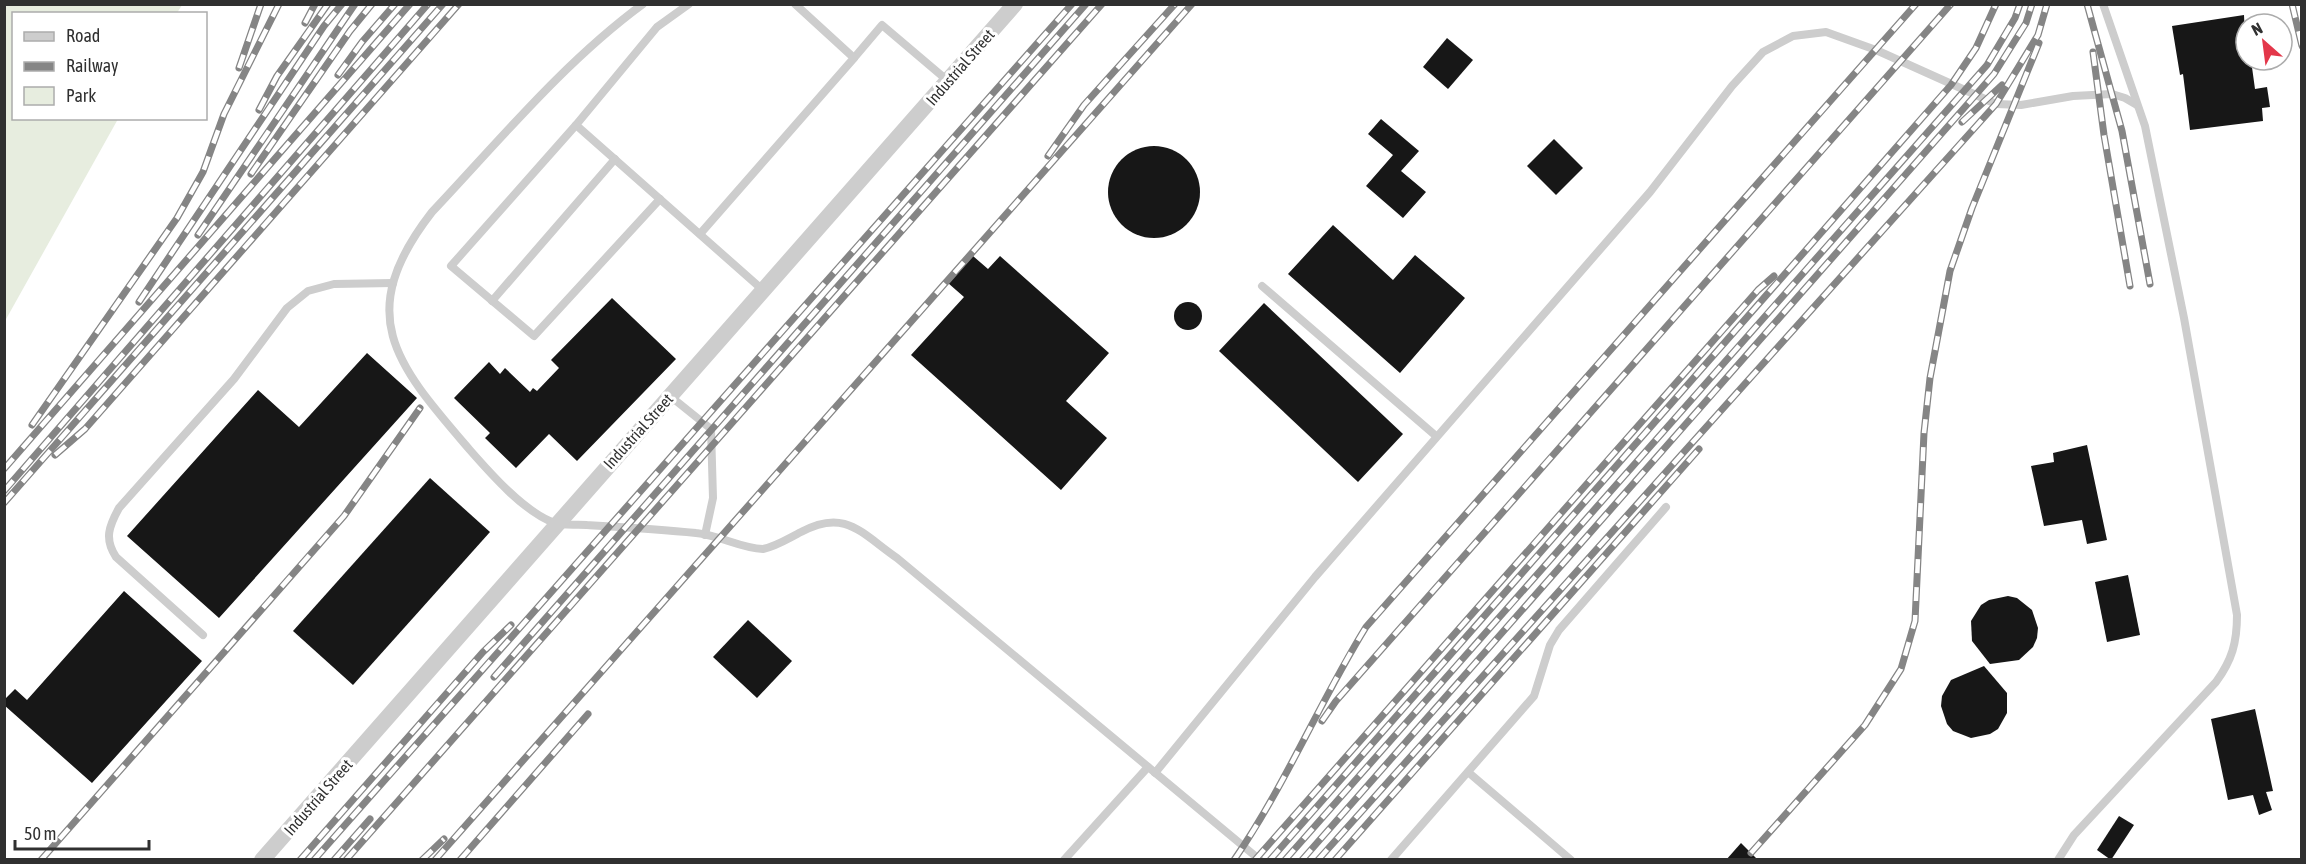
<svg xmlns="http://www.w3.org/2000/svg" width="2306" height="864" font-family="'Asap Condensed',sans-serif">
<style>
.green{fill:#e7eddf}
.building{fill:#171717}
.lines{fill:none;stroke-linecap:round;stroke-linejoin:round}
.lane{stroke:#cdcdcd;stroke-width:8}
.street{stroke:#cdcdcd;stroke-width:16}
.rail-casing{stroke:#858585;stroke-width:7}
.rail{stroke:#fff;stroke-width:4.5;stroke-dasharray:14;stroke-linecap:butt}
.labels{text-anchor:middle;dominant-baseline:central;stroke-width:6;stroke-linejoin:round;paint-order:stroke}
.street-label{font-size:16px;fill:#303030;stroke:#fff}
</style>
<rect width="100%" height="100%" fill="#fff"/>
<path class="green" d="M5,4l177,1 -5,8 -163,1v104l104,1 -113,202z"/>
<g class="building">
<path d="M2244,15l2,45h5l4,29 12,-2 3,20 -8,1 1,13 -73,9 -7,-56 -3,1 -8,-49z"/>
<path d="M1447,38l26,22 -25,29 -25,-22z"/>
<path d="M1381,119l38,32 -18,20 25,21 -23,26 -37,-32 27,-31 -25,-21z"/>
<path d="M1554,139l29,29 -27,27 -29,-29z"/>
<circle cx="1154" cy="192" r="46"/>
<path d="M1333,225l60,55 22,-25 50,43 -65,75 -112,-99z"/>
<path d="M973,256l15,13 12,-13 109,97 -43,48 41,37 -46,52 -150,-135 53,-58 -16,-14z"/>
<path d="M612,298l64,61 -99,102 -28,-27 -33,34 -31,-30 5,-5 -36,-35 35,-36 11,12 5,-6 25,24 3,-4 4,3 22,-23 -8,-8z"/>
<circle cx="1188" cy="316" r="14"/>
<path d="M1264,303l139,131 -45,48 -139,-131z"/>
<path d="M367,353l50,45 -198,220 -92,-82 131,-146 41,37z"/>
<path d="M2087,445l20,95 -20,4 -5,-24 -38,6 -13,-60 23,-4 -1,-9z"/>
<path d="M430,478l60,54 -137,153 -60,-54z"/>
<path d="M2128,575l12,60 -33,7 -12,-60z"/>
<path d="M124,591l78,70 -110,122 -88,-78v-5l11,-11 12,11z"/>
<path d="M2008,596l9,2 15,12 6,18 -1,10 -4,9 -14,13 -29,4 -18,-23 -1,-20 10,-16 8,-5z"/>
<path d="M748,620l44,41 -35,37 -44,-41z"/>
<path d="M1984,666l23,27v20l-9,16 -8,5 -19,4 -18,-7 -6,-7 -6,-18 1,-10 9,-16z"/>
<path d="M2255,709l18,82 -7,1 6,18 -13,5 -6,-20 -25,5 -17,-81z"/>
<path d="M2119,816l15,9 -23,35 -14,-10z"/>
<path d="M1741,843l17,17h-32z"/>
</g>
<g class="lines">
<g class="lane">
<path d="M643,4c-79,58 -144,137 -211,208 -80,103 -36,152 37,237 21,24 56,64 86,74 9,3 22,1 32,2 36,2 73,4 109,8 23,2 44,15 67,16 14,-3 26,-11 38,-17 44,-24 60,1 96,26l363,302"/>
<path d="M689,4l-32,23 -81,98 188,166"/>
<path d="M854,58l28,-33 66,56"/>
<path d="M576,125l-125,141 83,70 126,-137"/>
<path d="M700,234l154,-176 -59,-54"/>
<path d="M1262,286l174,150"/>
<path d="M492,301l123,-142"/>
<path d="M670,396l41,33 2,69 -8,37"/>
<path d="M203,635l-87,-78c-12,-18 -7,-31 3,-49l115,-129 53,-71 21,-17 26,-7 59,-1"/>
<path d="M1468,772l103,88"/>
<path d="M1155,773l160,-196 335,-385 82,-106 31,-34 30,-16 33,-4 50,18 120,54 25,1 52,-9 39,-2 13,4 12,7"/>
<path d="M1064,860l84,-93"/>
<path d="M1391,860l143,-164 16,-51 9,-15 107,-123"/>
<path d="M2058,860l16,-25 142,-153c16,-22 21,-39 21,-67l-53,-297 -39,-192 -42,-122"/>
</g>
<path class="street" d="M262,860l753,-856"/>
<g class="rail-casing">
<g id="rail">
<path d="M2087,4l35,127 28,153"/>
<path d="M2292,4l10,42"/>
<path d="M305,23l10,-19"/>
<path d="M2093,52l11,83 26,151"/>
<path d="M239,68l22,-64"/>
<path d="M338,75l24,-33 33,-38"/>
<path d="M259,110l18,-34 51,-72"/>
<path d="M1962,122l40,-37"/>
<path d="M1048,156l36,-51 91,-101"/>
<path d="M251,174l99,-143 22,-27"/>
<path d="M198,235l157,-231"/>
<path d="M139,302l185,-276 18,-22"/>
<path d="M32,425l145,-207 26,-46 21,-58 55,-110"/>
<path d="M55,455l30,-26 374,-425"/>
<path d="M4,469l406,-465"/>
<path d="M4,491l424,-487"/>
<path d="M4,503l439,-499"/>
<path d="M494,677l592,-673"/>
<path d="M1322,721l14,-20 615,-697"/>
<path d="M1751,853l114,-128 36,-56 14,-48 9,-188 6,-55 20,-107 22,-63 67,-165"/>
<path d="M41,860l303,-344 76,-108"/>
<path d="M300,860l183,-208 28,-27"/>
<path d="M314,860l758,-856"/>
<path d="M334,860l36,-41"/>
<path d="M346,860l756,-856"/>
<path d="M422,860l22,-21"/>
<path d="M435,860l757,-856"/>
<path d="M460,860l128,-146"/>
<path d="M1234,860c51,-74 85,-157 132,-233l550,-623"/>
<path d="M1255,860l503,-570 16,-14"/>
<path d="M1270,860l681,-775 25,-37 20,-44"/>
<path d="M1285,860l702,-795 28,-47 5,-14"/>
<path d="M1302,860l692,-786 32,-51 6,-19"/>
<path d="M1318,860l678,-756 42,-69 9,-31"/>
<path d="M1335,860l364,-411"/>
</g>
</g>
<use href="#rail" class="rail"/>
</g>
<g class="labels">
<g class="street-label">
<text transform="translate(960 67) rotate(-49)">Industrial Street</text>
<text transform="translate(638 431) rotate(-48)">Industrial Street</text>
<text transform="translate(318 797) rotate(-49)">Industrial Street</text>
</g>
</g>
<rect width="2306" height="864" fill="none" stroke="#303030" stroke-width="12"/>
<rect x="12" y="12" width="195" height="108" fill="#ffffff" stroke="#acacac" stroke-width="1.5"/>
<rect x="24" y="32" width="30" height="9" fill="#cdcdcd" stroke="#acacac" stroke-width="1.5"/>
<text x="66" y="42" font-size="18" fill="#303030">Road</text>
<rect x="24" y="62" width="30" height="9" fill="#858585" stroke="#acacac" stroke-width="1.5"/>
<text x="66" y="72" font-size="18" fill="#303030">Railway</text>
<rect x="24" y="87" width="30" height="18" fill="#e7eddf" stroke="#acacac" stroke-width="1.5"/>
<text x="66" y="102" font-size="18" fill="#303030">Park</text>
<g transform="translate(2264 42) rotate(332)"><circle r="28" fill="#ffffff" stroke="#acacac" stroke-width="1.5"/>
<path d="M0-4.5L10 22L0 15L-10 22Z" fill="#e3374a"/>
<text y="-9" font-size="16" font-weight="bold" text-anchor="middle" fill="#303030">N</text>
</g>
<path d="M15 840v9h134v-9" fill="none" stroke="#303030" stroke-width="3"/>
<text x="24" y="840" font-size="18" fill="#303030" stroke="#ffffff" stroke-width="4.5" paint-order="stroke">50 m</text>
</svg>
